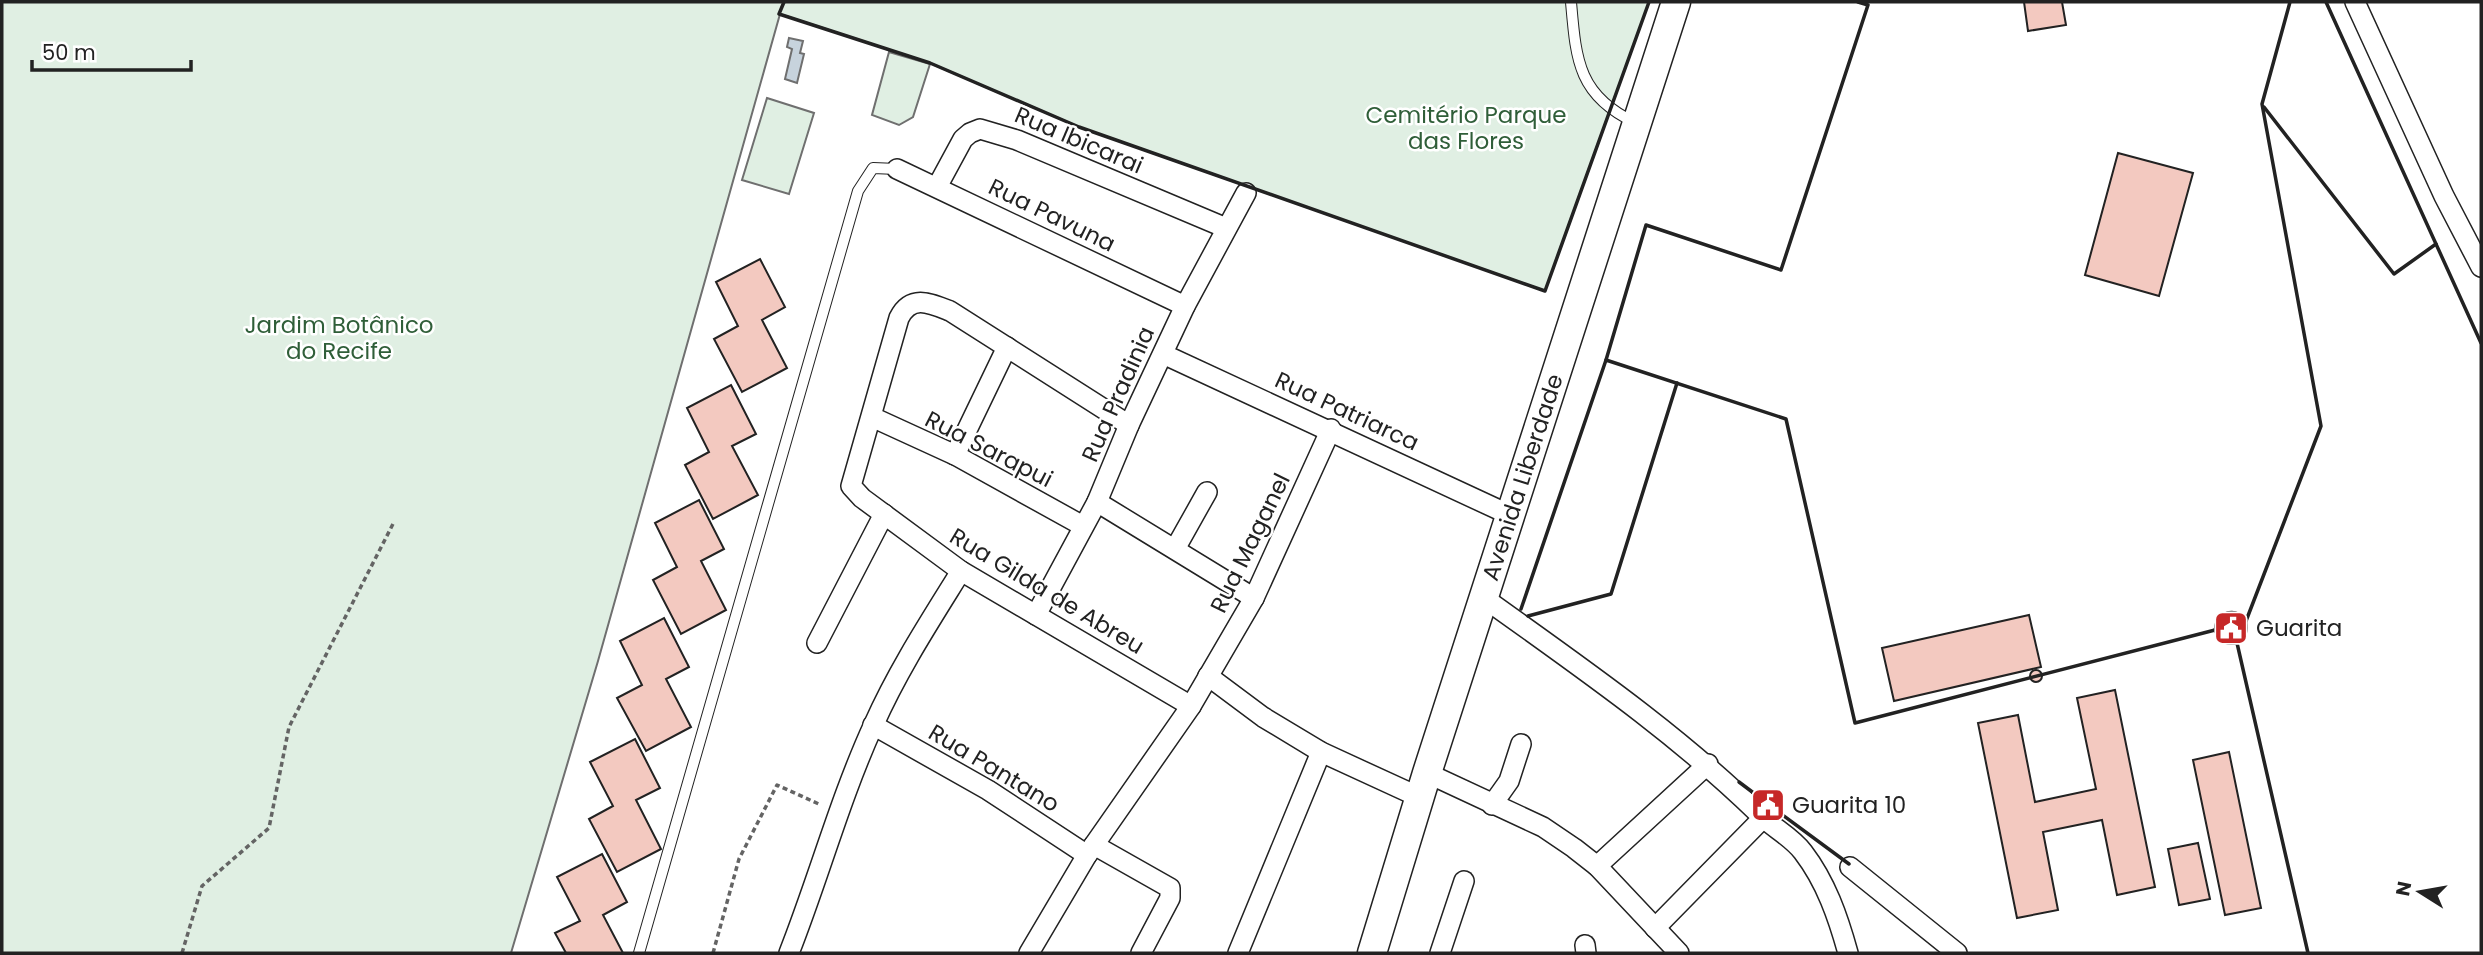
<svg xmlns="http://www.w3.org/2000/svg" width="2483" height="955" font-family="Poppins,sans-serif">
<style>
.green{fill:#e0efe3;stroke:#6f6f6f;stroke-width:2}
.water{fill:#c7d3dd;stroke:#6f6f6f;stroke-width:2}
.building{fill:#f3c9c0;stroke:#222;stroke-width:2}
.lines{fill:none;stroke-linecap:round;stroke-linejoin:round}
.service-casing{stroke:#222;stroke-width:12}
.minor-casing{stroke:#222;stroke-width:22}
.secondary-casing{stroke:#222;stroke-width:31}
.path{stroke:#646464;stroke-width:3.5;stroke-dasharray:5 3.5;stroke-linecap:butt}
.service{stroke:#fff;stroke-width:10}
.minor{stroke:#fff;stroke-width:19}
.secondary{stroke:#fff;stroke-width:28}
.wall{stroke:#222;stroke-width:3.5}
.labels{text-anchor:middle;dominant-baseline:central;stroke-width:5;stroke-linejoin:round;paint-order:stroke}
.park-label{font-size:23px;fill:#2f5e38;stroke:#fff}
.street-label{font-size:23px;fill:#222;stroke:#fff}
.poi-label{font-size:23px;fill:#222;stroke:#fff;text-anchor:start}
</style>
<rect width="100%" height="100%" fill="#fff"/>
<g class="green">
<path d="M2,2h1647l-104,289 -466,-164 -149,-64 -150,-49 -182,647 -87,292h-509z"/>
<path d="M889,52l41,12 -17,53 -14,8 -27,-10z"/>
<path d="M767,98l47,15 -25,81 -47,-14z"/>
</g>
<path class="water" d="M789,38l14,3 -3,12 4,1 -7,29 -12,-4 7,-30 -5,-2z"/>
<g class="building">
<path d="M2024,2h38l4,23 -38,6z"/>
<path d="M2118,153l75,20 -34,123 -74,-21z"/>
<path d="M760,259l25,48 -23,13 25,48 -45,24 -28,-53 24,-13 -22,-44z"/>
<path d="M731,385l25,49 -24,12 26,49 -45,24 -28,-54 24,-13 -22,-44z"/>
<path d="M699,500l25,49 -23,12 25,49 -45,24 -28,-54 24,-13 -22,-44z"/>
<circle cx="2231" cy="628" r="16"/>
<path d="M2029,615l12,52 -147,34 -12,-53z"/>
<path d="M664,618l25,49 -23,12 25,48 -45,24 -29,-53 25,-13 -22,-44z"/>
<circle cx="2036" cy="676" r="6"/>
<path d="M2115,690l40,197 -38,8 -15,-75 -59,12 15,78 -41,8 -39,-195 40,-8 17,87 61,-13 -19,-91z"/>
<path d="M635,739l25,49 -24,12 25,49 -44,23 -28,-53 24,-13 -23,-44z"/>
<path d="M2229,752l32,156 -36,7 -32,-155z"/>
<path d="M2198,843l12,56 -31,6 -11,-56z"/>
<path d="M602,854l25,48 -24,13 20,38h-57l-11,-20 25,-12 -23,-44z"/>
</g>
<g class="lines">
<g class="service-casing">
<g id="service">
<path d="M1571,2c5,58 7,94 65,121"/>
<path d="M639,953l219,-762 15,-23 24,1"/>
</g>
</g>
<g class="minor-casing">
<g id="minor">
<path d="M2355,2l89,194 37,71"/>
<path d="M897,169l288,137"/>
<path d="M937,187l26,-48 7,-6 10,-4 37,11 209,88"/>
<path d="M1163,354l347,161"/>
<path d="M872,417l83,38 128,71"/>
<path d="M1129,425l-179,-114c-20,-8 -39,-17 -51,7l-48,168 11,12 99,73 230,135"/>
<path d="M955,455l52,-108"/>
<path d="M1097,502l157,96"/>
<path d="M1175,549l32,-57"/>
<path d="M1484,598c96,69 191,134 275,216 14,14 33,23 44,38 23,30 35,65 45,101"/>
<path d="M1036,615l61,-113 32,-77 56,-119 61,-113"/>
<path d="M817,643l67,-129"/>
<path d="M1208,676l55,41 58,35 98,45"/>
<path d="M873,725l115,65 99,65"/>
<path d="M1427,773l116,54 31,21 23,18 82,87"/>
<path d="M1492,805l17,-24 12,-37"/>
<path d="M1094,845l76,43v10l-29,55"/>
<path d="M1597,866l111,-102"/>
<path d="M1850,867l107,86"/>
<path d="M1655,928l108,-110"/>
<path d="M1585,945l1,8"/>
<path d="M789,953c30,-76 51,-155 85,-229 24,-54 56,-103 87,-153"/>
<path d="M1029,953l58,-98 104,-149 63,-108 77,-169"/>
<path d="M1238,953l83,-201"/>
<path d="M1440,953l24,-72"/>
</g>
</g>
<g class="secondary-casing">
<g id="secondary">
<path id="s1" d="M1372,953l55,-180 249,-771"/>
</g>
</g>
<g class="path">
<path d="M182,953l20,-67 67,-58 20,-101 105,-205"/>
<path d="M713,953l26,-94 38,-74 44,20"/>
</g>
<use href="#service" class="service"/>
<use href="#minor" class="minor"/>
<use href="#secondary" class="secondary"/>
<g class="wall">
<path d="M784,2l-5,12 151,49 149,64 466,164 104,-289"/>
<path d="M2290,2l-28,102 59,322 -75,195 -1,16 -8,6 71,310"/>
<path d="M2326,2l155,341"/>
<path d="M2264,107l130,167 42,-30"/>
<path d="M1606,360l40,-135 135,45 87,-265 -10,-3"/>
<path d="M1521,609l85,-249 180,59 69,304 360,-93 5,-13c10,-7 19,-5 26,4"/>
<path d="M1528,616l83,-22 66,-211"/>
<path d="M2215,630l8,12 14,1"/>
<path d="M1739,782l24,18"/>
<path d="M1773,808l76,56"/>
</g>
</g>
<defs>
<g id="civic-square" transform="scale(1.75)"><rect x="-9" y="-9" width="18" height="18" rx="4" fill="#c62828" stroke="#fff"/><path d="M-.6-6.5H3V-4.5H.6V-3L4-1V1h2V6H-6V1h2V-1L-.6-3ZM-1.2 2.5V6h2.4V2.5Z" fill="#fff"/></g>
</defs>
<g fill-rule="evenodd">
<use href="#civic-square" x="2231" y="628"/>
<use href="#civic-square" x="1768" y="805"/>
</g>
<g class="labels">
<g class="park-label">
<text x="1466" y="115">Cemitério Parque<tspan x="1466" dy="26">das Flores</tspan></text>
<text x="339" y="325">Jardim Botânico<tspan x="339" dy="26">do Recife</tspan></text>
</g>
<g class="street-label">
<text transform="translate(1079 140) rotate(23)">Rua Ibicarai</text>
<text transform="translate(1052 215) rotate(26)">Rua Pavuna</text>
<text transform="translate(1118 394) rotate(-66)">Rua Pradinia</text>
<text transform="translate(1347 411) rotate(25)">Rua Patriarca</text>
<text transform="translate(989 449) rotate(27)">Rua Sarapui</text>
<text stroke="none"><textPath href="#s1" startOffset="499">Avenida Liberdade</textPath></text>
<text transform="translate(1250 543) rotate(-64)">Rua Maganel</text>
<text transform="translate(1047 591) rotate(31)">Rua Gilda de Abreu</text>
<text transform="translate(994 768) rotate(31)">Rua Pantano</text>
</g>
<g class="poi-label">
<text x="2256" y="628">Guarita</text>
<text x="1792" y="805">Guarita 10</text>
</g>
</g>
<rect width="2483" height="955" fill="none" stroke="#222222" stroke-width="7"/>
<g transform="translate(2420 892) rotate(281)" stroke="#ffffff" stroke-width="5" paint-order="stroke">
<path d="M0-5L12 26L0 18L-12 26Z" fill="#222222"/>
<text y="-10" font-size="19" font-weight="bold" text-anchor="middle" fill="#222222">N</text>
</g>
<path d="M32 60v10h159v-10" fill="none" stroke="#222222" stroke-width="3.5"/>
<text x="42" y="60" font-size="21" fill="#222222" stroke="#ffffff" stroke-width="5" paint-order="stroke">50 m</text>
</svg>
